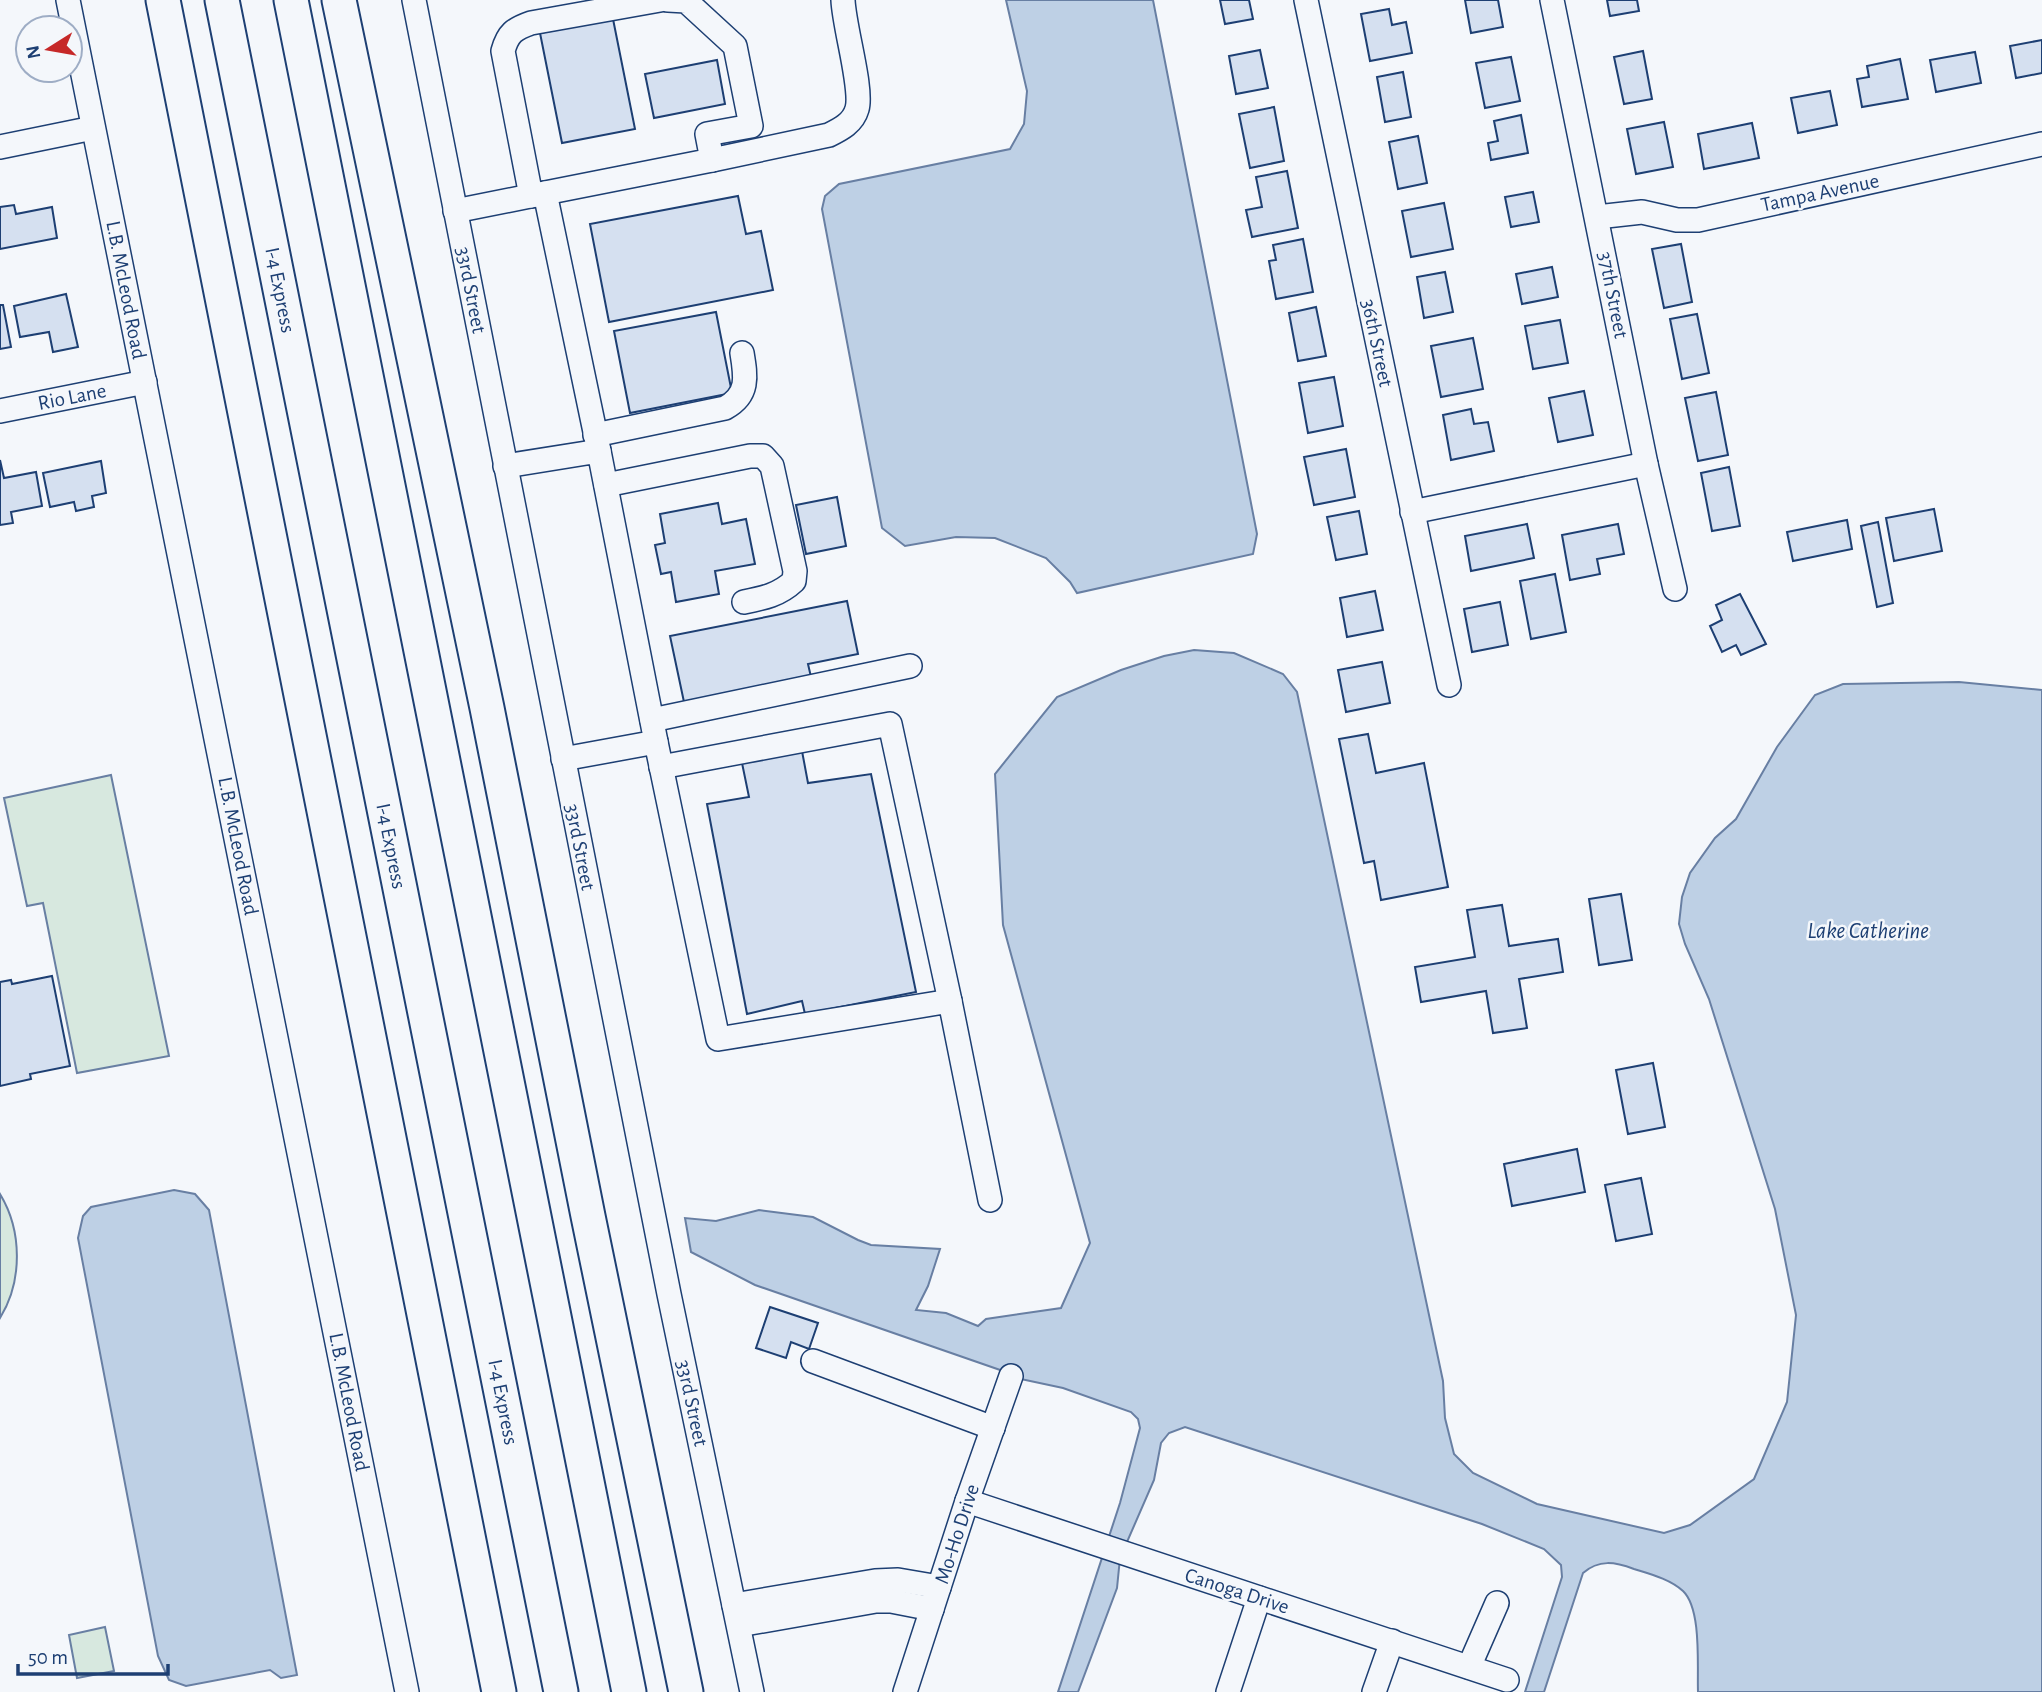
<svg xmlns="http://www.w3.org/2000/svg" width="2042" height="1692" font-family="'Alegreya Sans',sans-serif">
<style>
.green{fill:#d7e8df;stroke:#687fa3;stroke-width:2}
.water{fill:#bed0e5;stroke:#687fa3;stroke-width:2}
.building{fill:#d5e0f0;stroke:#1d3f73;stroke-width:2}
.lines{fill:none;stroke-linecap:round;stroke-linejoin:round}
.minor-casing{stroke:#1d3f73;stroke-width:26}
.highway-casing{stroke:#1d3f73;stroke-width:37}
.minor{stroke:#f4f7fb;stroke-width:23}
.highway{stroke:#f4f7fb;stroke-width:33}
.labels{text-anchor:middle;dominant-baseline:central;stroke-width:5;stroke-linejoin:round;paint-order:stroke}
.street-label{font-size:21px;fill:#1d3f73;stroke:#f4f7fb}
.water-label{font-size:23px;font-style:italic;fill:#1d3f73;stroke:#f4f7fb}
</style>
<rect width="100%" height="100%" fill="#f4f7fb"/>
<g class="green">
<path d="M111,775l58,281 -92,17 -34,-170 -16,3 -23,-108z"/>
<path d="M0,1194c22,36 23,87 0,124z"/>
<path d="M105,1627l9,44 -37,7 -8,-43z"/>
</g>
<g class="water">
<path d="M1006,0h147l104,534 -4,20 -176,39 -7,-11 -24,-24 -51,-20 -39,-1 -51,9 -23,-18 -60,-319 3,-13 14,-12 171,-35 14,-25 3,-33z"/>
<path d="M1194,650l40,3 49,21 14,18 146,689 2,37 9,36 19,19 64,31 127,29 26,-8 64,-46 33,-77 9,-87 -21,-106 -66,-210 -24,-55 -6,-20 3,-27 8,-24 25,-35 21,-19 41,-72 38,-52 28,-11 116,-2 83,8v1002h-344c-1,-25 4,-83 -15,-101 -13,-12 -33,-17 -49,-22 -19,-7 -35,-10 -51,4l-39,119h-19l37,-115 -1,-12 -17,-16 -62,-25 -297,-97 -16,6 -8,10 -7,37 -34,78 -3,30 -39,104h-20l62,-189 20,-75 -2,-9 -7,-7 -68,-24 -47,-10 -13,-7 -248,-86 -64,-33 -6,-34 31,3 43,-11 54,7 45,23 13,5 69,4 -12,37 -12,24 30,3 32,13 8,-7 75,-11 29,-65 -87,-318 -8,-151 62,-77 64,-27 43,-14z"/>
<path d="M174,1190l21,4 14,16 88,465 -16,3 -11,-8 -84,16 -17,-6 -11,-24 -80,-418 5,-22 8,-9z"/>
</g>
<g class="building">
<path d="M1220,0h29l4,19 -28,5z"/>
<path d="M1465,0h33l5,27 -32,6z"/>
<path d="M1607,0h30l2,11 -29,5z"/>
<path d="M1389,9l3,16 14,-3 6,31 -42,8 -9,-47z"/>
<path d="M613,19l22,110 -73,14 -22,-110z"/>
<path d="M2042,40v33l-26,5 -6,-32z"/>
<path d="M1260,50l8,38 -32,6 -7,-38z"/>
<path d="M1643,51l9,48 -28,5 -10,-47z"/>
<path d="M1975,52l6,31 -45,9 -6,-32z"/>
<path d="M1511,57l9,44 -35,7 -9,-45z"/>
<path d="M1900,59l8,40 -46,8 -5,-28 12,-2 -2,-11z"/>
<path d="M717,60l8,44 -71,14 -9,-44z"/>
<path d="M1403,72l8,45 -26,5 -8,-45z"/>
<path d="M1830,91l7,34 -39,8 -7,-35z"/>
<path d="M1274,107l10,54 -34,7 -11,-54z"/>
<path d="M1521,115l7,38 -37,7 -3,-17 10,-2 -4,-20z"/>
<path d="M1664,122l9,45 -37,7 -9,-45z"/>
<path d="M1752,123l7,35 -55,11 -6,-35z"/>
<path d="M1418,136l9,47 -29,6 -9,-47z"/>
<path d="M1287,171l11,57 -46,9 -6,-27 16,-3 -6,-30z"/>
<path d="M1533,192l6,30 -28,5 -6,-30z"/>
<path d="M738,196l8,38 15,-3 12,59 -164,32 -19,-98z"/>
<path d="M1444,203l9,46 -42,8 -9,-46z"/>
<path d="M14,205l2,9 36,-7 5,31 -57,11v-42z"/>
<path d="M1303,239l10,53 -37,7 -7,-38 7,-1 -3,-15z"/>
<path d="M1681,244l11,58 -28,6 -12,-59z"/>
<path d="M1552,267l6,30 -36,7 -6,-30z"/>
<path d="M1445,272l8,40 -29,6 -7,-41z"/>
<path d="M66,294l12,53 -25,5 -4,-20 -29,5 -6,-31z"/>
<path d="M0,305h3l8,42 -11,2z"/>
<path d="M1316,307l10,49 -28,5 -9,-48z"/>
<path d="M716,312l16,81 -102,20 -16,-82z"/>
<path d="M1697,314l12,59 -27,6 -12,-60z"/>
<path d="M1560,320l8,43 -35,6 -8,-43z"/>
<path d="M1473,338l10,51 -42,8 -10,-51z"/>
<path d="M1334,377l9,49 -35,7 -9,-50z"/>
<path d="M1584,391l9,44 -35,7 -9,-44z"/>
<path d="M1716,392l12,63 -30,6 -13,-63z"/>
<path d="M1471,409l3,15 14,-2 6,29 -43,9 -8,-45z"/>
<path d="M1346,449l9,48 -41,8 -10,-48z"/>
<path d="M0,460l4,18 32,-6 6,34 -31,6 2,11 -13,2z"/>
<path d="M101,461l5,32 -14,3 2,11 -18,4 -2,-9 -24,5 -7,-34z"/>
<path d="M1729,467l11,59 -28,5 -11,-58z"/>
<path d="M837,497l9,49 -40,8 -10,-49z"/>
<path d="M718,503l4,21 24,-5 9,45 -40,7 4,23 -43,8 -5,-30 -10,2 -6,-29 10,-2 -5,-29z"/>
<path d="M1934,509l8,42 -48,10 -8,-43z"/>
<path d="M1359,511l8,43 -31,6 -9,-43z"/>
<path d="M1847,520l5,29 -59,12 -6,-29z"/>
<path d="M1878,522l15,81 -16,4 -16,-81z"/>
<path d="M1527,524l7,34 -63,13 -6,-35z"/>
<path d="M1618,524l6,30 -27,5 3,15 -30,6 -8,-45z"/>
<path d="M1555,574l11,58 -35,7 -11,-58z"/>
<path d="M1375,591l8,39 -36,7 -7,-39z"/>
<path d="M1740,594l26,50 -25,11 -5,-10 -14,7 -12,-26 12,-6 -6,-15z"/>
<path d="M847,601l11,53 -50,10 3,13 -127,25 -14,-66z"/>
<path d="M1500,602l8,43 -36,7 -8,-43z"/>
<path d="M1382,662l8,41 -44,9 -8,-42z"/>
<path d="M1368,734l8,39 48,-10 24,124 -67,13 -7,-39 -10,2 -25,-124z"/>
<path d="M802,751l6,32 63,-9 45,218 -111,22 -3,-13 -55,13 -40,-210 42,-7 -7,-34z"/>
<path d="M1621,894l11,66 -33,5 -10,-66z"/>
<path d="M1502,905l7,41 49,-7 5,33 -44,7 8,49 -34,5 -7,-42 -65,11 -6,-35 60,-10 -8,-47z"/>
<path d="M52,976l18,90 -40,8 1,5 -31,7v-104l11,-2 1,4z"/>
<path d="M1653,1063l12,64 -37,7 -12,-64z"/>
<path d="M1577,1149l8,43 -73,14 -8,-42z"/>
<path d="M1641,1178l11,56 -36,7 -11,-56z"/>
<path d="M770,1307l48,16 -9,26 -18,-7 -5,16 -30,-10z"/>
</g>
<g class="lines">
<g class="minor-casing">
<g id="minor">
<path d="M68,0l339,1692"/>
<path d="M414,0l255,1294 83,398"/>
<path d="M1306,0l143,685"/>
<path d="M1552,0l94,464 29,125"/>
<path d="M0,147l93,-19"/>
<path d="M712,160l117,-25c12,-6 24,-12 28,-26 6,-20 -13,-82 -14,-109"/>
<path d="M545,193l167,-33 -5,-26 44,-8 -16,-80 -49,-45 -18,-1"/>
<path d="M531,196l-28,-145c5,-18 11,-22 28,-28l129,-23"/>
<path d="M455,211l90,-18 54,258"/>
<path d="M1597,217l45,-5 35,8h21l344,-76"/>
<path d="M0,411l145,-29"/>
<path d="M595,435l130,-27c24,-13 21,-31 17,-55"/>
<path d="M505,466l94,-15 57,291 -93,17"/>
<path d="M606,485l144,-29h13l9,10 23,105 -1,10c-15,14 -30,17 -50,21"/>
<path d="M1412,512l234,-48"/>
<path d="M652,720l258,-54"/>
<path d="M656,742l62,297 232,-38 40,199"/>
<path d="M661,767l229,-43 60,277"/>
<path d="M813,1361l180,67"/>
<path d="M967,1501l540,179"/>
<path d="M734,1605l141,-24 23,-1 41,7"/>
<path d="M739,1625l137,-24h15l41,8"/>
<path d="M1469,1667l28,-64"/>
<path d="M905,1692l62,-191 44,-125"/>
<path d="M1228,1692l31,-94"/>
<path d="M1374,1692l18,-51"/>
</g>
</g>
<g class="highway-casing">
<g id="highway">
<path d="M163,0l336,1692"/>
<path d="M222,0l339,1692"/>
<path d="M291,0l338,1692"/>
<path d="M339,0l148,708 101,508 98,476"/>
</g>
</g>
<use href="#minor" class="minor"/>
<use href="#highway" class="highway"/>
</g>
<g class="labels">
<g class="street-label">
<text transform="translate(1820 193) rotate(-12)">Tampa Avenue</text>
<text transform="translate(126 290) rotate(79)">L.B. McLeod Road</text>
<text transform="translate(280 290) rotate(79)">I-4 Express</text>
<text transform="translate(471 290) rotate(79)">33rd Street</text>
<text transform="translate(1613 295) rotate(79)">37th Street</text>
<text transform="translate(1377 343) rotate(78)">36th Street</text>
<text transform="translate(72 397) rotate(-11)">Rio Lane</text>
<text transform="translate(238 846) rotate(79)">L.B. McLeod Road</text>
<text transform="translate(391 846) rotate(79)">I-4 Express</text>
<text transform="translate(580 847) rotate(79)">33rd Street</text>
<text transform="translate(349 1402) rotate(79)">L.B. McLeod Road</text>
<text transform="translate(503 1402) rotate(79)">I-4 Express</text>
<text transform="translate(692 1403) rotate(78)">33rd Street</text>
<text transform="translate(957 1534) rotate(-72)">Mo-Ho Drive</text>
<text transform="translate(1237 1591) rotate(18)">Canoga Drive</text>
</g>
<g class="water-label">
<text x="1868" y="931">Lake Catherine</text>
</g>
</g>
<g transform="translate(49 49) rotate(259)"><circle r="33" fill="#f4f7fb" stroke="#9eadc5" stroke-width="2"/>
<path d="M0-5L12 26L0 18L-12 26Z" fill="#c62828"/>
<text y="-10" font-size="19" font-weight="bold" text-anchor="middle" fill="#1d3f73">N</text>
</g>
<path d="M18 1664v10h150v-10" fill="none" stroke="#1d3f73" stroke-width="3.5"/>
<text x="28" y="1664" font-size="21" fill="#1d3f73" stroke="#f4f7fb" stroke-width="5" paint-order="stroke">50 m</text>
</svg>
